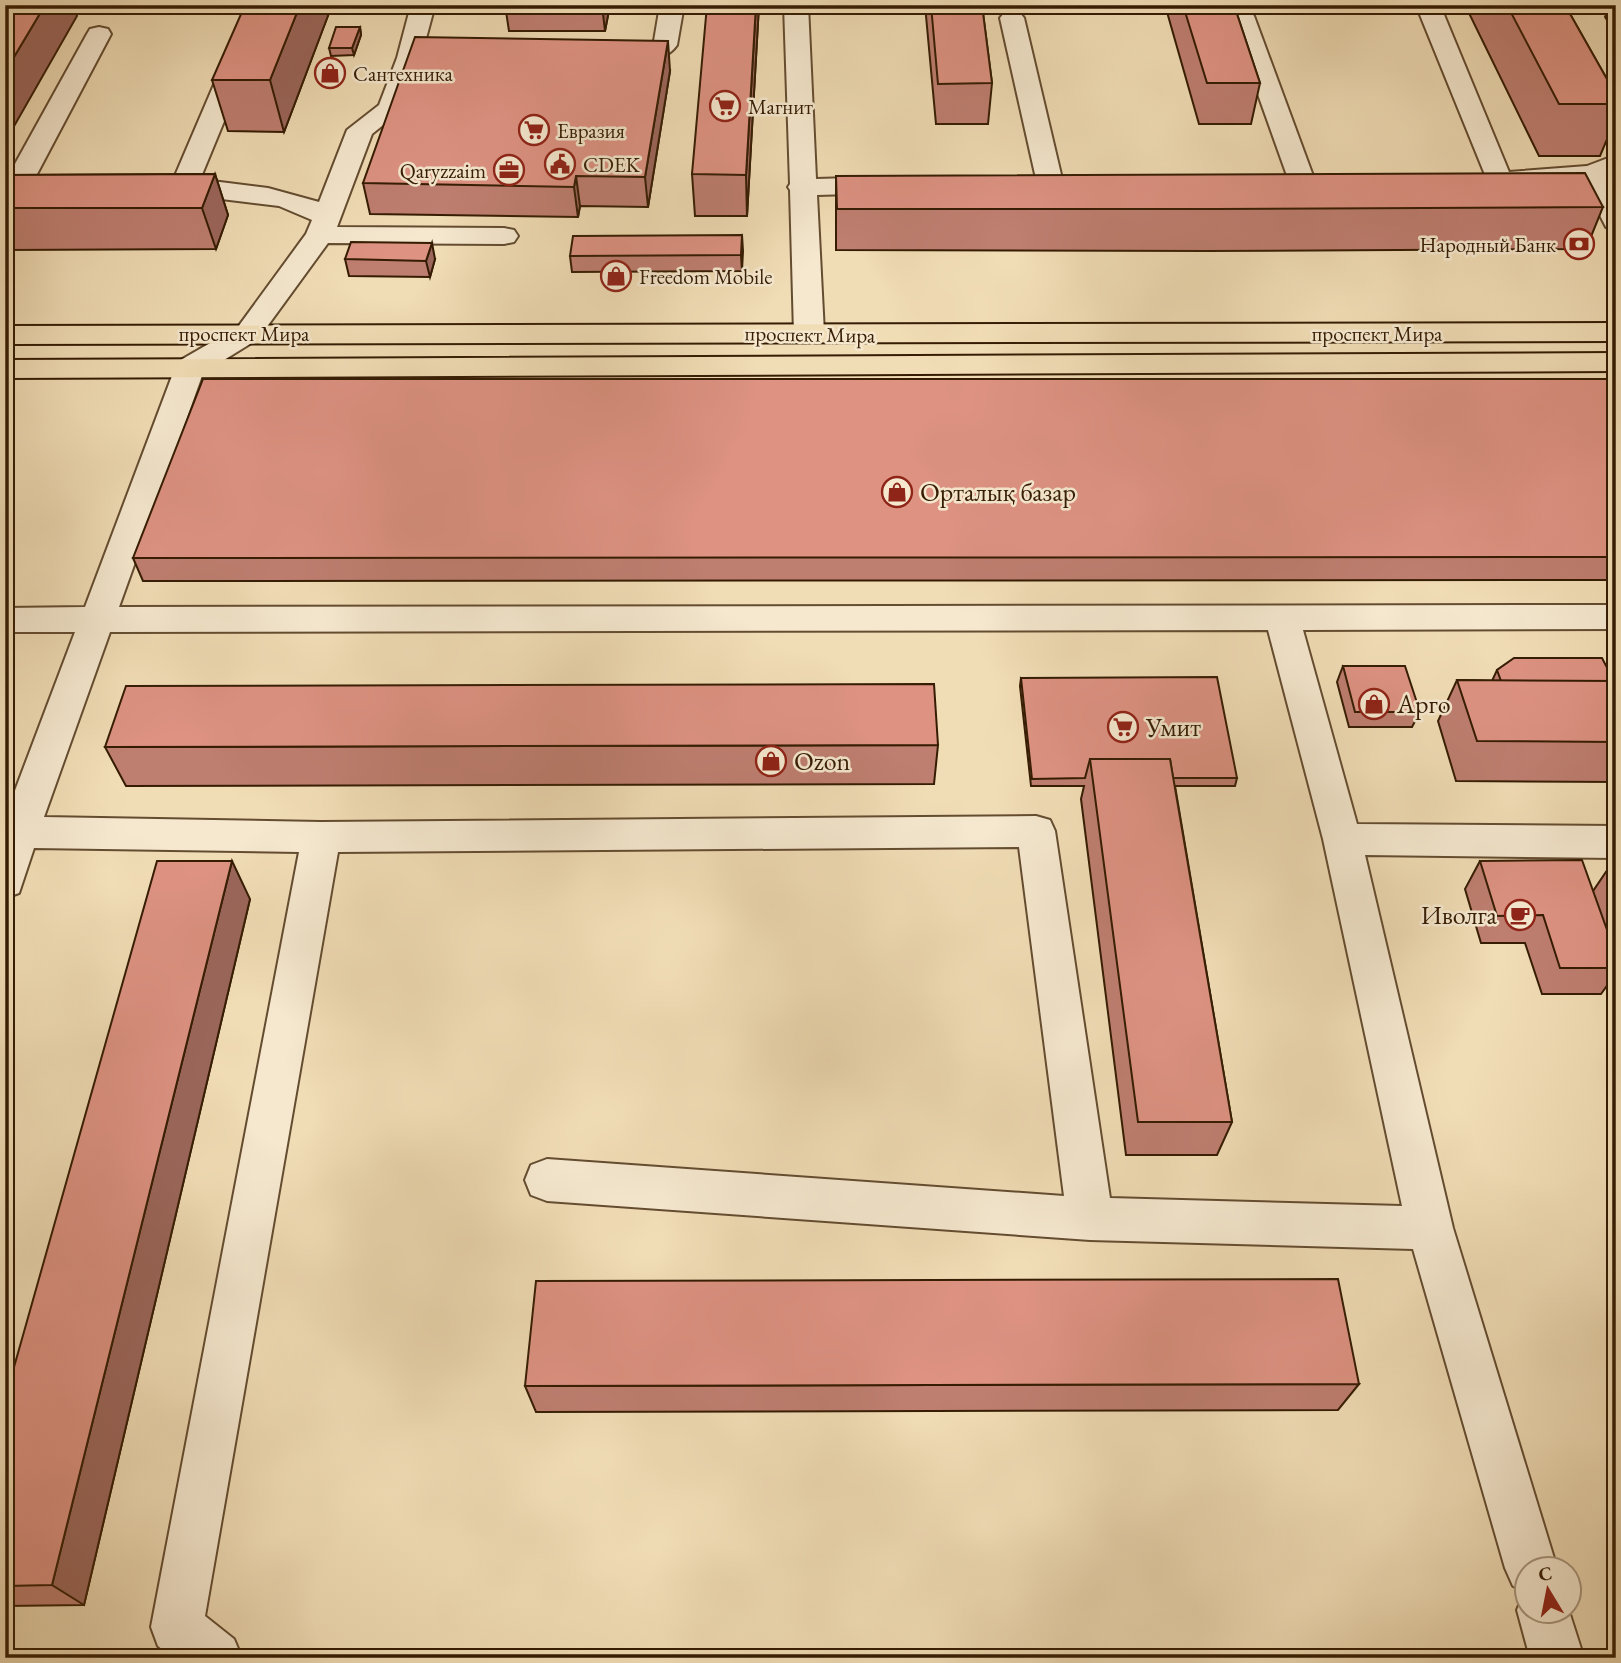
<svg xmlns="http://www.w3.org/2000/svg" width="1621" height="1663" font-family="'EB Garamond',serif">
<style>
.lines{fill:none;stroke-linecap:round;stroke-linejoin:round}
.minor-casing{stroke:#644c30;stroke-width:4}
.major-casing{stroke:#351c03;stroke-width:4}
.minor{fill:#f5e8cf;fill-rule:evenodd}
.major{fill:#f0dcb5;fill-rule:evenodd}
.wall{fill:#be7e70;stroke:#351c03;stroke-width:2}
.shaded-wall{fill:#9b665b;stroke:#351c03;stroke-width:2}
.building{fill:#dd9282;stroke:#351c03;stroke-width:2}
.labels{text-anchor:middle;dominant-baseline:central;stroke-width:5;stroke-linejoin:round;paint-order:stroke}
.far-poi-label{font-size:21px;fill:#351c03;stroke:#f5e8cf;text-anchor:start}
.far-street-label{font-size:21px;fill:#351c03;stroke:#f5e8cf}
.poi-label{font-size:26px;fill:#351c03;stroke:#f5e8cf;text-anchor:start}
</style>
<rect width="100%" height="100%" fill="#f0dcb5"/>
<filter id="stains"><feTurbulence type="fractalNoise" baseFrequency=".00286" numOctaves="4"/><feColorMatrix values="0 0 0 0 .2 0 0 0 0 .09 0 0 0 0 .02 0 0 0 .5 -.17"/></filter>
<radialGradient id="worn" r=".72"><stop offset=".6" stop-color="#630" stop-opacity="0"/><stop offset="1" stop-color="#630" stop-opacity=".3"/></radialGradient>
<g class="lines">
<g class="minor-casing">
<g id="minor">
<path d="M248,5h24l-71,172 3,3 64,8 51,14 28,-72 32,-25 18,-47 14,-53h24l-14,52 -18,52 -31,25 -35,93 167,1 10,2 4,6 -4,6 -10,2 -176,-1 -70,96 -55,34 -84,234 1497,-2v24l-313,1 54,194 259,2v32l-251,-3 88,373 104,340h-31v42h42v-2l16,50h-54l-13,-48 8,-19 -12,-5 -8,-18 -92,-319 -323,-9 -543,-39 -16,-6 -6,-15 6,-15 16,-6 517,37 -45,-349 -681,5 -133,764 29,23 8,19h-69l-15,-12 -7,-19 148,-775 -265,-4 -15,45 -14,5v-81l70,-185h-70v-24l80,-1 90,-239 4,-7 59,-34 68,-93 6,-14 -33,-14 -74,-9 -21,-5 -10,-14zM1268,630l55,209 79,367 -292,-8 -55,-367 -5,-11 -14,-4 -715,6 -277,-5 66,-185z"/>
<path d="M660,5h24l-7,40c-13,19 -47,20 -68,15l-3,-5 3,-5 30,-2 15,-7z"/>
<path d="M784,5h24l8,174 71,-2 10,2 3,6 -3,6 -10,2 -70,2 7,138 -5,6 -10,3 -10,-3 -5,-6 -4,-143 -2,-3 2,-3z"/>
<path d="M1416,5h24l69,167 78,-6 29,-11v18l-9,4 9,17v35l-10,-2 -23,-44 -84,6 -9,-2z"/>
<path d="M1242,9l8,2 4,5 62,168 -3,6 -10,2 -10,-2 -3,-6 -60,-168 4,-5z"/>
<path d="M1012,11l8,2 4,5 39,165 -3,6 -10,2 -10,-2 -3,-6 -37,-165 4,-5z"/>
<path d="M99,27l9,2 3,5 -84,159 -4,6 -10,2 -8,-2v-17l82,-148 3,-5z"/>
</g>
</g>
<g class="major-casing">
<g id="major">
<path d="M1616,323v18l-1611,3v-18z"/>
<path d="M1616,353v18l-1611,7v-18z"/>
</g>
</g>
<use href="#minor" class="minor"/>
<use href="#major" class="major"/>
</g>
<g class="wall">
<path d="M332,5l-48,127 -56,-1 -16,-51z"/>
<path d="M505,5h105l-5,26h-96z"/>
<path d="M759,5l-12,211h-52l-3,-42z"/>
<path d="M925,5h57l10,78 -4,41h-52z"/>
<path d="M1165,5h69l26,78 -9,41h-52z"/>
<path d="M1465,5h100l51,90v23l-16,38h-61z"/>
<path d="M1610,5h3l3,4v26l-11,-18z"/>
<path d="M360,27l1,8 -7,20 -23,1 -2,-8z"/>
<path d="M670,71l-22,136 -68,-1 -2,11 -208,-3 -7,-31z"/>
<path d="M215,174l13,41 -12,34 -211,1v-75z"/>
<path d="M836,176l767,31 -17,42 -379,2 -371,-1z"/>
<path d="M742,235v36l-170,1 -2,-16z"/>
<path d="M345,259h90l-5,18 -81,-1z"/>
<path d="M1616,379v201l-1473,1 -10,-23z"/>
<path d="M1343,666l77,46 -8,15h-63l-12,-45z"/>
<path d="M1497,670l119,11v101l-160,-1 -18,-60 19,-41 35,1z"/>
<path d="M1021,678l216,100 -2,8h-60l57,336 -15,33h-91l-45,-356 3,-13h-53l-11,-100z"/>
<path d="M938,745l-4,39 -808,2 -21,-39z"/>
<path d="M1614,860h2v120l-2,-4 -13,18h-59l-17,-51h-44l-16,-54 15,-28 113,30z"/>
<path d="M250,899l-166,706 -79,1v-207z"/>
<path d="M1359,1384l-21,26 -802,2 -11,-26z"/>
</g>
<g class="shaded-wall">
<path d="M45,5h28l4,11 -72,126v-70z"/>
<path d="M300,5h32l-48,127 -14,-52z"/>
<path d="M602,5h8l-5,26z"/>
<path d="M756,5h3l-12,211 -1,-41z"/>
<path d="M360,27l1,8 -7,20 -2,-7z"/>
<path d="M668,41l2,30 -22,136 -3,-30z"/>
<path d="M215,174l13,41 -12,34 -14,-41z"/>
<path d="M576,176l4,30 -2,11 -4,-30z"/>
<path d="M742,235l1,16 -1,20 -1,-16z"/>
<path d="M432,243l3,16 -5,18 -4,-16z"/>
<path d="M5,632l7,11 -7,16z"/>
<path d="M232,861l18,38 -166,706 -32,-20z"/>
</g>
<g class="building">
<path d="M5,5h40l-40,67z"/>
<path d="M245,5h55l-30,75h-58z"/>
<path d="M707,5h49l-10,170 -54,-1z"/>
<path d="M931,5h51l10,78 -54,1z"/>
<path d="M1183,5h51l26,78h-53z"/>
<path d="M1507,5h58l51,90v9h-57z"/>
<path d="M336,27h24l-8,21h-23z"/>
<path d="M415,37l253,4 -23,136 -69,-1 -2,11 -211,-4z"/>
<path d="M1585,173l18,34 -387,2h-379l-1,-33z"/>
<path d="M215,174l-13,34h-197v-33z"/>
<path d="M742,235l-1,20 -171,1 3,-20z"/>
<path d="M351,242l81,1 -6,18 -81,-2z"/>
<path d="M203,379h1413v178l-1483,1z"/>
<path d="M1514,658h88l12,23h-113l-4,-11z"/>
<path d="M1343,666h62l15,46h-65z"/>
<path d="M1217,677l20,101h-64l-3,-19h-80l-5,19 -53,1 -11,-101z"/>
<path d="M1457,680l159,1v61l-139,-1z"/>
<path d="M934,684l4,61 -833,2 21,-61z"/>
<path d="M1090,759h80l62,363h-94z"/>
<path d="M1582,860l34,95v13h-56l-17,-53 -46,1 -17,-55z"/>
<path d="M157,861h75l-180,724 -47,1v-187z"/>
<path d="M1338,1279l21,105 -834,2 11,-105z"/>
</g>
<defs>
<g id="shop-ring" transform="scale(1.575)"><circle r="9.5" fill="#f5e8cf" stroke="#8f2418" stroke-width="1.5"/><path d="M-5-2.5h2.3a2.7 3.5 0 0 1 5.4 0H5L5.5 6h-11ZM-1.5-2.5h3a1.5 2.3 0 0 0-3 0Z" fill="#8f2418"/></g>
<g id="supermarket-ring" transform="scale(1.575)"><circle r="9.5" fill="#f5e8cf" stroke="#8f2418" stroke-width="1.5"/><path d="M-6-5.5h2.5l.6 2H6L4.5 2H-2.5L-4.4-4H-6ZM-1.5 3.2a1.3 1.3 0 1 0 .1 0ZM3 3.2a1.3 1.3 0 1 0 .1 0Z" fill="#8f2418"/></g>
<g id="civic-ring" transform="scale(1.575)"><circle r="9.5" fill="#f5e8cf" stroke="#8f2418" stroke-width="1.5"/><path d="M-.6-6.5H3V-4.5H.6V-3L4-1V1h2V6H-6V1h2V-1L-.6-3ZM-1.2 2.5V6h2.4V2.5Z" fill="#8f2418"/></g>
<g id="office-ring" transform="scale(1.575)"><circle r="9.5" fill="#f5e8cf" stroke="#8f2418" stroke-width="1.5"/><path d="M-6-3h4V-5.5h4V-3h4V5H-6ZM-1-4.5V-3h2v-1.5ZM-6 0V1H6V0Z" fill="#8f2418"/></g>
<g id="bank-ring" transform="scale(1.575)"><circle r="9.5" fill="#f5e8cf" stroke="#8f2418" stroke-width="1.5"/><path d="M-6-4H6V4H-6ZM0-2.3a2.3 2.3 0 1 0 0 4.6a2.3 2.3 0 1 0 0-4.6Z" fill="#8f2418"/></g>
<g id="cafe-ring" transform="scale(1.575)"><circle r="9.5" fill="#f5e8cf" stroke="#8f2418" stroke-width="1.5"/><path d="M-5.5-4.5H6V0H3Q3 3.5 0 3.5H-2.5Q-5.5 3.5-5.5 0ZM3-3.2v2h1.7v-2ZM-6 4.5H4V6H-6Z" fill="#8f2418"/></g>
</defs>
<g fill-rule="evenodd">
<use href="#shop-ring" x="330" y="73"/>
<use href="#supermarket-ring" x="725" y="106"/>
<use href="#supermarket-ring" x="534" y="130"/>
<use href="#civic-ring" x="560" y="164"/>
<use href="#office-ring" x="509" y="170"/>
<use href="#bank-ring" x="1579" y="244"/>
<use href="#shop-ring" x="616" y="276"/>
<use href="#shop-ring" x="897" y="492"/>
<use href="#shop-ring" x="1374" y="704"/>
<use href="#supermarket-ring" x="1123" y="727"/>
<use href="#shop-ring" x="771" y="761"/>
<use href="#cafe-ring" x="1520" y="915"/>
</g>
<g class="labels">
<g class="far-poi-label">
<text x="353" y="73">Сантехника</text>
<text x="748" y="106">Магнит</text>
<text x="557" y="130">Евразия</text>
<text x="583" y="164">CDEK</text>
<text x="486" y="170" text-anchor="end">Qaryzzaim</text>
<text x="1556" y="244" text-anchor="end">Народный Банк</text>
<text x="639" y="276">Freedom Mobile</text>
</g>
<g class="far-street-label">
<text x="244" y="333">проспект Мира</text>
<text x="1377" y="333">проспект Мира</text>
<text transform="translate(810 334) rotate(1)">проспект Мира</text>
</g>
<g class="poi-label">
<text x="920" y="492">Орталық базар</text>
<text x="1397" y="704">Арго</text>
<text x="1146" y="727">Умит</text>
<text x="794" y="761">Ozon</text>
<text x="1497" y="915" text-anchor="end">Иволга</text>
</g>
</g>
<rect width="1621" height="1663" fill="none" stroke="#f0dcb5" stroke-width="28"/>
<rect x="7" y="7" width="1607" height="1649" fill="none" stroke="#351c03" stroke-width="3.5"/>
<rect x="14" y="14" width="1593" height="1635" fill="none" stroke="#351c03" stroke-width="2"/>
<g transform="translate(1548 1590) rotate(350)"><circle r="33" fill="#f5e8cf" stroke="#a8967d" stroke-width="2"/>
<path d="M0-5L12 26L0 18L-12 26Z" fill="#8f2418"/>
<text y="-10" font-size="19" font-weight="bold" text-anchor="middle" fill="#351c03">С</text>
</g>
<rect width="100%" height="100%" filter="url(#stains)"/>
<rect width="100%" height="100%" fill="url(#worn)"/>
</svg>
